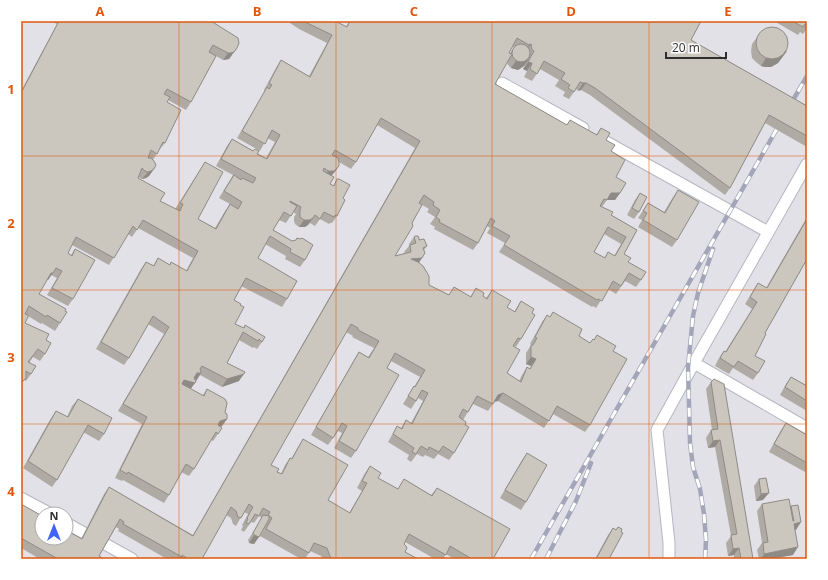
<svg xmlns="http://www.w3.org/2000/svg" width="828" height="580" font-family="'Open Sans',sans-serif">
<style>
.industrial{fill:#e3e1e8;fill-rule:evenodd}
.lines{fill:none;stroke-linecap:round;stroke-linejoin:round}
.service-casing{stroke:#b4b7c1;stroke-width:13}
.service{stroke:#fff;stroke-width:11}
.rail-casing{stroke:#a3a6b8;stroke-width:4.5}
.rail{stroke:#fff;stroke-width:3;stroke-dasharray:9;stroke-linecap:butt}
.wall{fill:#afaba4;fill-rule:evenodd}
.shaded-wall{fill:#8e8b86}
.building{fill:#cbc7bf;stroke:#8e8b86;fill-rule:evenodd}
.grid{fill:none;stroke:#df570e;stroke-width:1;stroke-opacity:0.55}
.neatline{fill:none;stroke:#df570e;stroke-width:1.5}
.grid-label{font-size:13px;text-anchor:middle;font-weight:bold;fill:#df570e}
</style>
<rect width="100%" height="100%" fill="#efe9e1"/>
<path class="industrial" d="M21,21h786v538h-786zM42,514h24v24h-24z"/>
<g class="lines">
<g class="service-casing">
<g id="service">
<path d="M502,83l81,45"/>
<path d="M601,139l167,93"/>
<path d="M807,164l-113,199 113,65"/>
<path d="M21,498l30,16"/>
<path d="M66,523l18,10"/>
<path d="M105,544l27,15"/>
<path d="M669,559v-16l-12,-113 37,-67"/>
</g>
</g>
<use href="#service" class="service"/>
<g class="rail-casing">
<g id="rail">
<path d="M789,107l18,-31"/>
<path d="M531,559l251,-439"/>
<path d="M546,559l30,-58 15,-38"/>
<path d="M705,559l1,-19 -2,-26 -4,-25 -7,-22 -3,-24 -2,-76 5,-51 5,-23 15,-44"/>
</g>
</g>
<use href="#rail" class="rail"/>
</g>
<g class="wall">
<path d="M51,21h160l21,34 -3,4 -4,1h-2l-7,-4 -25,46 -5,8 -18,-10 -1,2 -2,41 -6,7 -6,10 1,9 -5,7 -3,2 -4,1 -2,-1 -2,-2v2l22,23 15,8 30,-47 -7,57 17,9 10,-17 5,-7 -11,-6 14,-23 -17,-9 11,-20 5,-7 34,19 9,-16 -8,-4 -7,13 -23,-13 28,-47 -1,-1 12,-22 5,-8 28,16 18,-33 -28,-14 -12,-8h48l11,6 3,-6h352l-10,19 116,66v41l-42,-24 -35,65 -5,7 -135,-100 -9,-5 -3,1 -2,-2 -7,10 -6,-3 2,-4 -10,-6 4,-6 -19,-11 -8,12 -8,-4 3,-6 -4,-2 5,-9 -4,6 -6,4 -7,-2 -3,-3 -1,-3 -12,22 72,41 3,-5 26,15 5,-7 10,23 5,26 4,16 -5,7h-8l-5,7 9,8 26,15 -13,24 4,8 13,18 -5,7 -11,-6 -9,13 -8,-5 -12,19 -3,-2 -1,1 -93,-55 6,-9 -18,-10 3,-5 -3,-2 -9,17 -5,7 -39,-21 1,-2 -5,-3 5,-7 -8,-5 2,-3 -10,-6 -24,53 10,-3 -1,-1 5,-6v-2l5,-7 13,9 -3,4 -2,8 -3,5 10,22 20,10 5,-8 16,10 6,-9 7,8 3,2 6,-8 15,17 7,5 7,-11 11,12 -11,26 -5,8 -3,-2 -6,28 12,8 3,-6 5,-8 3,2 1,-3 -5,-2v-11l5,-8h1l-2,-1 12,-22 5,-7 3,2 3,-5 26,24 11,7 3,-4 1,1 3,-5 16,16 -23,74 -5,7 -32,-18 -9,14 -46,-27 -4,1 -6,9 -15,-7 -10,16 2,5 -11,28 -5,7 -11,-6 -4,5 -9,-4 -2,2 -6,-3 -6,8 -4,-3 2,-4 -21,-13 9,-16 4,2 5,-8 5,3 12,-22 -5,-3 -7,11 -8,-5 11,-18v1l6,-10 -29,-16 -4,7 -31,83 -5,7 -17,-10 8,-15 -4,-2 -10,14 -17,-10 43,-75 5,-8 9,5 6,-9 -22,-11 1,-1 -7,-4 -75,133 6,7 4,2 4,-9 5,-7 1,1 7,-12 5,-8 25,61 21,13 13,-22 -5,-3 8,-15 5,-7 8,12 20,11 6,-10 27,16 6,-7 56,71h-39l-8,-5 -3,5h-8l-30,-17 -1,2 1,8 13,7h-95l-2,-3 -11,-5 -5,8h-4l-41,-23 6,-11 -12,19 -5,-1 -1,-3 14,-22 -3,-2 -5,7 -3,-1 -7,10 -3,-2 2,-4 -1,-1 6,-11 -4,-2 -8,14 -3,-2 -2,-6 -5,-3 -24,44h-35l-49,-28 1,-2 -3,-2 -17,29 5,3h-64l-19,-11v-44l60,35 23,-45 5,-7 84,48 222,-387 -38,-23 -21,37 -5,7 -12,-7v4l-8,10 -1,8 3,2 4,-7 6,19 -6,18 -5,7h-2l-1,1 -9,-5 -5,7 -5,-3 -2,2 -3,2h-6l-4,-3 -1,-3v-4l2,-3 -3,-2 -7,11 -7,-3 -6,10 19,11h3l2,-3 8,22 -5,7 -15,-8 1,-3 -21,-12 -7,14 29,41 -5,8 -41,-21 -7,14 6,5 -5,19 8,4 2,-3 17,17 -5,7 -3,-2 -1,1 -14,-8 -12,23 12,18 -17,6 -22,-12 -10,14 12,7 5,-7 18,24 2,6 -5,7 -1,1 -3,7 -5,7 -2,-1 -17,29 -5,7 -8,-4 -12,23 -5,8 -41,-23 -1,1 -7,-3 27,-54 -24,-13 46,-77 -16,-10 -19,34 -5,7 -28,-16 45,-80 5,-7 7,4 5,-8 12,7 1,-3 15,9 7,-13 -55,-30 -6,9 -4,-3 -19,31 -37,-20 -4,8 3,2 4,-6 -2,50 -5,7 -21,-11 10,-17 -6,-3 -3,5h-1l-8,14 26,17 -5,12 -5,8 -13,-8 -1,1 -13,-8 -3,7 21,17 -1,14 -5,7 -7,-4 -4,6 2,11 -5,7 -2,-1 -3,5v-294l36,-67zM512,46l2,1 -4,6h-1zM604,234l17,10 -7,12 -6,-4 -4,6 -10,-6z"/>
<path d="M774,21h33v7l-4,6 -3,-2 -2,3z"/>
<path d="M761,32l26,19 -9,12 -7,4h-6l-4,-1 -5,-4 -4,-4 -1,-7 1,-7z"/>
<path d="M678,190l-1,50 -5,7 -34,-20 4,-7 -4,-2 10,-15 16,9 9,-15z"/>
<path d="M640,193l-1,19 -5,7 -7,-4 8,-15z"/>
<path d="M807,217v42l-42,74 -10,23 3,17 -5,7 -20,-12 -4,6 -14,-8 4,-8 5,-7 1,1 27,-43 -7,-5 8,-13 5,-8 8,5z"/>
<path d="M791,377l16,9v25l-27,-16 6,-11z"/>
<path d="M711,382l42,177h-19v-4l-6,1 -2,-13 5,-7 -16,-89 -7,1 -2,-10 5,-8h1l-6,-41z"/>
<path d="M78,399l26,35 -5,7 -16,-9 -26,48 -5,7 -29,-19 28,-50 5,-7 11,6 5,-11z"/>
<path d="M786,423l21,12v38l-38,-21 12,-22z"/>
<path d="M527,453l-1,49 -5,8 -21,-12 22,-38z"/>
<path d="M759,479l4,21 -7,1 -2,-15z"/>
<path d="M762,504l29,3v-1l5,24h-1l-2,25 -23,4h-11l-2,-9 5,-7 -5,-32z"/>
<path d="M613,528l-4,31h-14l13,-24z"/>
</g>
<g class="shaded-wall">
<path d="M530,44h1l-5,8 -1,-1z"/>
<path d="M237,48l-8,11 -6,1 5,-7z"/>
<path d="M787,51l-9,12 -7,4h-6l-4,-1 5,-8z"/>
<path d="M529,59l-5,7 -6,4 -7,-2 5,-7z"/>
<path d="M528,62l4,1 -5,8 -4,-2z"/>
<path d="M583,83h3l-5,7 -3,1z"/>
<path d="M339,166l-5,7 -5,5h-6l5,-7z"/>
<path d="M154,169l-5,7 -3,2 -4,1 6,-7z"/>
<path d="M611,193h9l-5,7h-8z"/>
<path d="M313,218l-5,7 -3,2h-6l5,-7z"/>
<path d="M422,258l-5,7 -6,-6z"/>
<path d="M51,273h2l-5,7h-2z"/>
<path d="M531,357l5,2 -5,7 -5,-2z"/>
<path d="M197,373h4l-5,8h-4z"/>
<path d="M244,374l-5,7 -17,6 5,-8z"/>
<path d="M184,380l11,3 -5,7 -11,-2z"/>
<path d="M503,393l-5,8 -5,1 5,-7z"/>
<path d="M227,419l-5,7 -7,3 5,-8z"/>
<path d="M720,440l-5,7 -7,1 5,-7z"/>
<path d="M769,493l-6,7 -7,1 5,-7z"/>
<path d="M801,522l-5,8 -8,1 6,-7z"/>
<path d="M254,535l5,2 -5,7 -5,-1z"/>
<path d="M798,547l-5,8 -23,4h-9l3,-5z"/>
<path d="M739,548l-5,7 -6,1 5,-7z"/>
</g>
<g class="building">
<path d="M59,21h152l27,17 1,5 -2,5 -3,4 -3,1h-3l-15,-8 -4,7 7,4 -25,46 -24,-13 -3,5 6,3 -3,5 14,8 -16,33 -2,-1 -6,12 -6,-4 -3,8h3l3,3 2,4 -2,4 -3,2 -3,1 -3,-1 -3,-3 -4,10 27,15 -5,8 20,10 3,-7 -3,-1 25,-41 18,10 -25,47 18,10 14,-25 8,5 4,-7 -18,-11 10,-16 7,5 1,-2 11,5 3,-5 -35,-19 11,-20 21,12 2,-2 4,2 -2,3 10,5 13,-24 -8,-5 -7,14 -23,-13 25,-44 2,2 3,-4 -3,-2 12,-23 29,17 22,-42 -29,-14h32l12,6 3,-6h351l-10,19 116,66v30l-38,-21 -39,73 -135,-100 -9,-5h-3l-3,-1 -6,10 -6,-4 2,-3 -9,-6 4,-6 -21,-12 -7,13 -7,-5 2,-6 -4,-1 6,-11 -2,-1 -1,-6h-1l-1,1 -12,-7 -8,15 3,1 -17,30 72,41 3,-5 27,15 4,-7 9,5 -4,7 9,5 -4,6 14,9 -9,17 10,6 -6,10h-9l-4,7 -3,-1 -4,7 13,6 -2,3 26,15 -13,24 7,4 -3,4 18,10 -5,8 -12,-7 -8,13 -8,-5 -11,20 -4,-2 -1,1 -93,-55 6,-9 -18,-10 3,-5 -4,-3 -13,25 -39,-21 1,-2 -4,-3 4,-7 -7,-5 1,-3 -10,-7 -5,8 3,2 -10,18 1,3 -18,30 16,-4 -1,-7 6,-2 -2,-6 1,-1h3l1,2v2l5,-1 3,7 -4,2 2,5 -3,5 -11,1 7,3 5,4 6,10v9l20,10 5,-8 17,10 5,-9 8,5 -1,3 4,3 5,-9 19,11 -4,6 8,5 6,-11 13,8 -2,4 3,2 -14,24 -3,-1 -5,8 7,4 -13,23 14,9 6,-15 3,2 6,-10 -5,-2v-12h2l4,-7 -2,-1 12,-22 3,2 3,-5 29,17 -3,7 11,7 3,-4 1,1 3,-5 19,11 -3,5 14,8 -37,66 -33,-19 -8,15 -46,-28 -5,2 -5,9 -16,-8 -9,16 -5,-3 -4,8 7,5 -1,3 4,2 -15,26 -11,-7 -4,6 -10,-5 -1,3 -7,-4 -5,8 -4,-2 2,-4 -21,-14 4,-8 5,3 4,-9 6,4 16,-31 -6,-3 -6,11 -8,-5 6,-10 1,1 10,-17 -30,-17 -8,15 12,7 -43,76 -17,-10 8,-15 -5,-3 -9,15 -17,-11 43,-75 10,6 10,-17 -21,-11v-2l-7,-4 -80,141 8,4 -2,3 5,2 8,-16 2,1 11,-20 45,26 -20,35 22,13 17,-30 -5,-2 8,-15 11,7 -3,5 20,11 6,-10 28,17 5,-8 73,41 -17,30h-21l-22,-13 -4,9 -37,-21 -5,10 2,2 1,2 -2,4 13,7h-87l-4,-11 -13,-5 -5,10 -43,-24 6,-11 -4,-3 2,-3 -7,-4 -4,8 -4,-2 -6,10 -3,-1 2,-4 -1,-1 6,-11 -4,-3 -8,14 -3,-1 -2,-6 -5,-4 -29,52h-14l-6,-4v2l-59,-33 1,-2 -4,-3 -21,37 5,3h-46l-37,-21v-34l21,12v22h24v-8l16,9 27,-52 84,49 227,-395 -39,-23 -25,44 -21,-12 -3,5 6,3 1,4v4l-5,5h-6l-4,-3 -1,3 11,6 -4,7 4,2 3,-7h2l11,6 -7,13 2,2 -8,16 -2,-1 -1,2 -10,-5 -4,7 -5,-4 -2,3 -3,2h-6l-4,-3v-7l1,-3 -11,-6v1l7,4 -6,10 -7,-4 -11,18 19,11 4,-1 1,-2 3,1 2,-1 11,7 -8,15 -15,-8 1,-3 -21,-13 -12,22 39,23 -10,18 -41,-21 -12,22 7,4 -1,1 4,2 -9,17 9,4 1,-3 20,12 -3,5 -3,-3 -1,2 -15,-9 -16,31 18,9 -1,2 -17,5 -25,-13 -2,3 1,3v1h-4l-3,5 2,3 -1,2 -11,-3 -2,4 22,12 3,-7 18,10 2,4 -2,10 2,1v5l-7,2 -2,4 4,3 -4,6 -2,-2 -22,37 -8,-5 -17,31 -41,-23 -1,2 -7,-4 27,-53 -24,-13 46,-77 -16,-11 -24,42 -28,-16 45,-80 8,4 4,-8 12,7 1,-3 16,9 11,-20 -55,-31 -6,10 -4,-4 -19,32 -38,-21 -8,16 4,3 3,-7 20,11 -22,39 -21,-11 10,-17 -6,-3 -3,5h-2l-12,21 27,15 -1,2 2,1 -7,11 -13,-8 -1,2 -17,-11 -4,8 3,1v2l-3,6 24,11 -3,6 5,3 -6,11 -7,-5 -10,13 8,4 -5,8 -5,-3v7l-5,5v-290zM608,227l18,10 -11,19 -7,-4 -3,6 -11,-6z"/>
<path d="M792,21h15v5l-2,-2 -2,3z"/>
<circle cx="772" cy="43" r="16"/>
<circle cx="521" cy="53" r="9"/>
<path d="M678,190l21,12 -22,38 -34,-20 4,-7 -4,-2 5,-8 17,10z"/>
<path d="M640,193l7,4 -8,15 -7,-4z"/>
<path d="M807,219v40l-42,74 1,1 -11,22 10,5 -7,12 -20,-12 -4,6 -14,-9 4,-7 2,1 31,-50 -7,-5 8,-14 9,5z"/>
<path d="M791,377l16,9v15l-22,-14z"/>
<path d="M714,379l10,5 29,175h-12l-2,-11 -6,1 -2,-14 6,-1 -17,-94 -7,1 -2,-11 7,-1 -7,-47z"/>
<path d="M78,399l34,19 -8,16 -16,-9 -31,55 -29,-19 28,-50 12,6z"/>
<path d="M786,423l21,12v28l-33,-19z"/>
<path d="M527,453l20,12 -21,37 -21,-12z"/>
<path d="M766,478l3,15 -8,1 -2,-15z"/>
<path d="M789,499l4,22h1l-3,-15 7,-1 3,17 -7,2 4,23 -34,7 -1,-11 5,-1 -6,-38z"/>
<path d="M263,515l6,1v3l-10,18 -5,-2 -1,-2z"/>
<path d="M618,527l4,2 -1,3 2,1 -14,26h-13l17,-31 3,2z"/>
</g>
<path class="grid" d="M179,21v538M336,21v538M492,21v538M649,21v538M21,156h786M21,290h786M21,424h786"/>
<rect width="828" height="580" fill="none" stroke="#ffffff" stroke-width="44"/>
<g transform="translate(54 526)"><circle r="19" fill="#ffffff" stroke="#ababab"/>
<path d="M0-3L7 15L0 10L-7 15Z" fill="#4264fb"/>
<text y="-6" font-size="11" font-weight="bold" text-anchor="middle" fill="#2e2e2e">N</text>
</g>
<path d="M666 52v6h60v-6" fill="none" stroke="#2e2e2e" stroke-width="2"/>
<text x="672" y="52" font-size="12" fill="#2e2e2e" stroke="#ffffff" stroke-width="3" paint-order="stroke">20 m</text>
<rect x="22" y="22" width="784" height="536" class="neatline"/>
<g class="grid-label">
<text x="100" y="16">A</text>
<text x="257" y="16">B</text>
<text x="414" y="16">C</text>
<text x="571" y="16">D</text>
<text x="728" y="16">E</text>
<text x="11" y="94">1</text>
<text x="11" y="228">2</text>
<text x="11" y="362">3</text>
<text x="11" y="496">4</text>
</g>
</svg>
